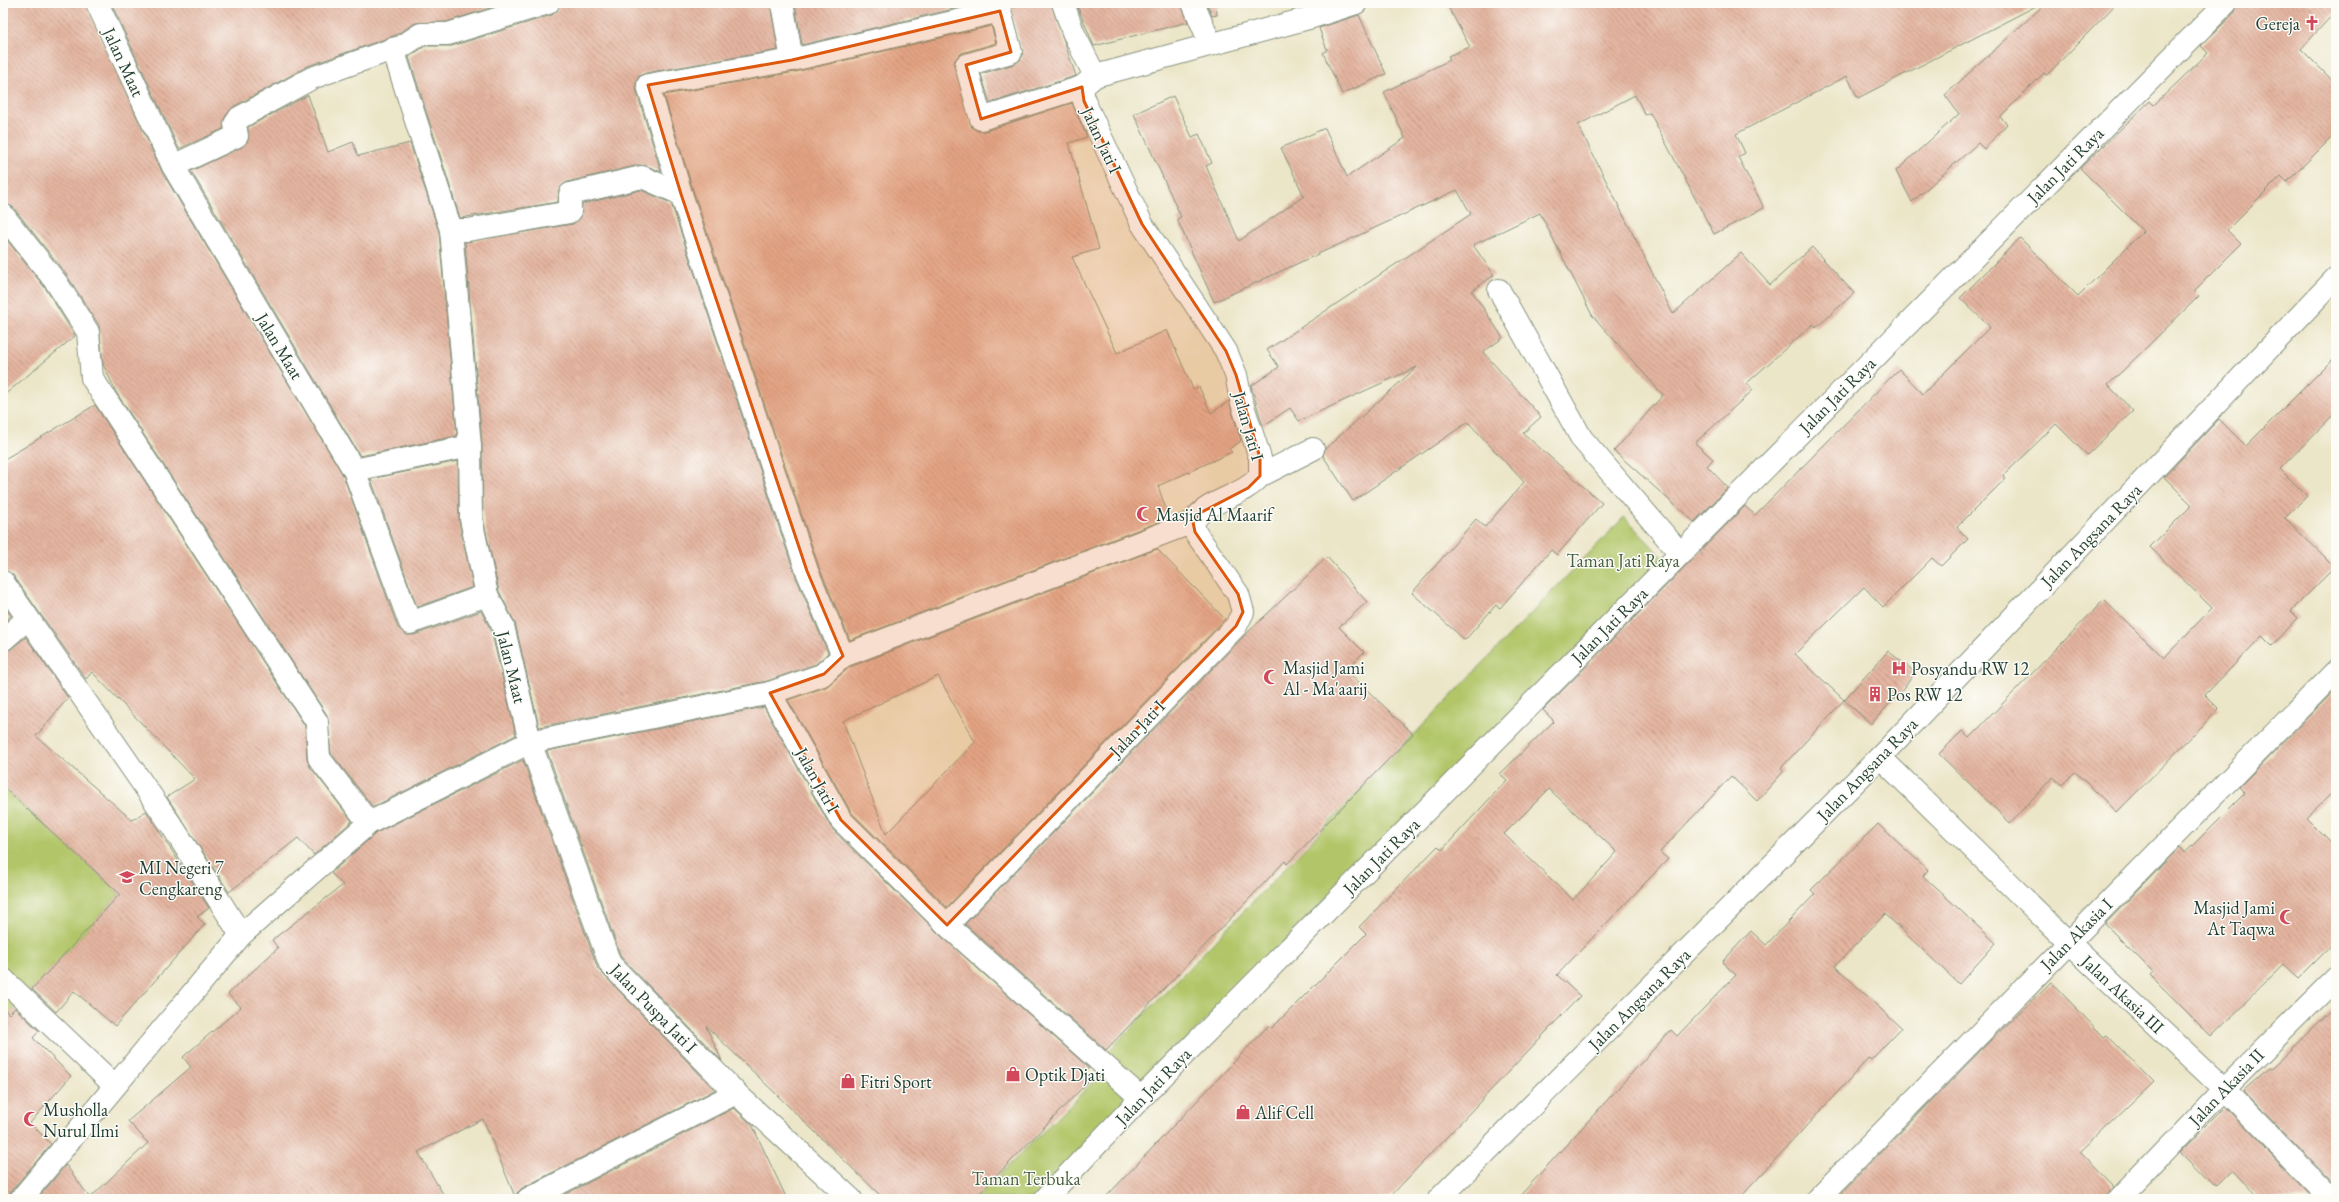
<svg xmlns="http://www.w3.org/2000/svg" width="2339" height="1202" font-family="'EB Garamond',serif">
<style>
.green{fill:#b2c669;stroke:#68824e}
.building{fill:url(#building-back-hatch);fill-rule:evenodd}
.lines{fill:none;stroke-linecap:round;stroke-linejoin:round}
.minor-casing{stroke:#86927e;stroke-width:24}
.minor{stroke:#fff;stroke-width:22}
.marked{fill:#de580e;fill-opacity:0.2;stroke:#de580e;stroke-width:3;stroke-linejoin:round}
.labels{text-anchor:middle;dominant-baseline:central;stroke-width:3;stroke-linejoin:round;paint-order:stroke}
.poi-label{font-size:18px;fill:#1f3d34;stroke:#fdfcf7;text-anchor:start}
.street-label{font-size:18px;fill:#1f3d34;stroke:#fdfcf7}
.park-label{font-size:18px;fill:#445f41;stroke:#fdfcf7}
</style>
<defs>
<pattern id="building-back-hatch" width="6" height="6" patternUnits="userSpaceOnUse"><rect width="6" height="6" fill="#e4b5a0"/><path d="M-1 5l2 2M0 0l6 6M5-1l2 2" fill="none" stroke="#b89483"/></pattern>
</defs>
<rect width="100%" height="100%" fill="#fdfcf7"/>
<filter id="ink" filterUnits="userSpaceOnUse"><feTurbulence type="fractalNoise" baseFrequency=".025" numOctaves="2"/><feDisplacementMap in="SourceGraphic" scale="8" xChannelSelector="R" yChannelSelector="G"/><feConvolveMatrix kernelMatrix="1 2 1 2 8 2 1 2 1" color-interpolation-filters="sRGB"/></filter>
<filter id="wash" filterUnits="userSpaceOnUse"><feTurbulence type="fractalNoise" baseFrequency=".012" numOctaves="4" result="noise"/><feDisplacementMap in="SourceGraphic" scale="16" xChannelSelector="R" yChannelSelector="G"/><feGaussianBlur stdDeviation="0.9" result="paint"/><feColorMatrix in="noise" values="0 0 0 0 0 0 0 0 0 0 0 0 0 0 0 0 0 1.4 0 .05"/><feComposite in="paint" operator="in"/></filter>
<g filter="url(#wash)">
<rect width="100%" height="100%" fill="#ece6c9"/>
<g class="green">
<path d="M1624,517l41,43 -527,528 -35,-31z"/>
<path d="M3,787l117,107 -117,127z"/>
<path d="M1101,1074l29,26 -95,99h-60z"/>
</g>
<g id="blocks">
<g class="building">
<path d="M3,3h82l77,169 181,303 55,153 9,7h7l67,-24 10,19 25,105 -143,72 -42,-54 -4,-38 -211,-323 -13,-28 -4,-39 -33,-51 -53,-67 -10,-4z"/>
<path d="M111,3h395l-60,19 -31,1 -19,12 -88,31 -75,41 -8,10 -2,12 -44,20z"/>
<path d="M560,3h210l8,47 -132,23 -7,3 -3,6v7l25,83 -14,-6 -8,-1 -72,17 -8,7 -1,13 -98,16 -51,-161 16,-11h27l100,-31 5,-4z"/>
<path d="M795,3h184l-177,42z"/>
<path d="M1009,3h42l25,73 -86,27 -9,-29 33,-10 6,-4 3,-5z"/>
<path d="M1076,3h105l7,19 -94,24z"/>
<path d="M1207,3h9l1,12 -5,1z"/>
<path d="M1446,3h596l-184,95 -11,-22 -111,58 9,19 -7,4 26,51 -50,26 -64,-121 -5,2 -10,-20 -57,30 95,189 68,-61 29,32 42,-38 42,46 -38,35 -3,-4 -66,59 6,7 -58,53 18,16 -6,7 21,22 -34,34 -80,-71 49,-56 -71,-80 -52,-102 -67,32 21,30 -22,16 31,47 -20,14 58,65 -18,16 79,70 -45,52 -6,-5 -51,58 -4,-3 -31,35 -53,-47 64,-74 9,8 39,-45 -56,-60 -115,79 -30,-45 2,-7 92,-82 -118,54 -9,-13 -27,18 -12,-40 28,-19 -12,-17 204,-136 -14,-24 -243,112 -37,-83 4,-2 -47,-103 39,-18 19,41 7,-3 13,29 -6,3 33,75 65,-45 -23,-48 44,-20 22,49 58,-39 -21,-46 66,-32 -2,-4 22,-9z"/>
<path d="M2046,3h71l-70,72 -3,-2 -44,44 7,7 -23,25 -6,-6 -66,59 -16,-31 63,-57 -14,-19z"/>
<path d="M2238,3h98v8l-35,38 35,35v49l-49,49 -6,-6 -54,54 14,14 -47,47 5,5 -91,89 25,26 -46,44 -31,-31 -53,52 3,2 -49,49 11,12 -27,27 -9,-8 -49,49 -19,-20 -69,67 49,46 -63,68 3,3 -27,30 -26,-25 -71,76 8,7 -111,116 23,21 -192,203h-284l165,-174 3,3 94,-94 -7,-7 79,-81 4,4 65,-70 -7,-6 54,-53 -11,-11 202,-204 10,9 144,-146 24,25 67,-67 -30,-29 60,-60 58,58 65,-65 -63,-63 70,-67 4,4 54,-52 -7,-7 34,-34zM1549,789l68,63 -44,48 -69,-66z"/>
<path d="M1359,15l27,59 -44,20 -19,-41 4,-3 -8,-22z"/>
<path d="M991,26l5,17 -34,10 -5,4 -3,5 18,66 6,3h7l87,-28 15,34 -18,6 30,106 -27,8 45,96 50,-23 26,59 6,-2 12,26 18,-12 12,40 -12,8 3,3 -74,34 11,32 -319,122 -31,-73 -126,-377 -29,-95 131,-23z"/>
<path d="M308,95l20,57 25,-10 5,14 52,-13 29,89 18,204 -97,20 -169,-285 51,-24 6,-6v-14z"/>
<path d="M641,190l30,13 124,372 33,78 -12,11 -49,17 -228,46 -24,-104 -16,-32 -16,-73 -1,-73 -17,-203 108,-18 8,-7 1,-13z"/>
<path d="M3,235l43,54 29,47 -72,60z"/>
<path d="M2336,356v56l-56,57 27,27 -22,22 50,49 -44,44 7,7 -26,28 -10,-10 -57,59 14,14 -102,103 -42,-40 -13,13 -9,-8 -43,46 -71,-69 23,-23 7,7 135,-138 60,58 48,-50 -62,-61 42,-42 -28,-28 55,-58 27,27z"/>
<path d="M95,405l210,321 2,33 2,6 43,56 -38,34 -16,-17 -69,54 -62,-95 28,-18 -103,-107 -6,7 -73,-104 -10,-5v-110z"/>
<path d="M458,461l1,60 14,66 -56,20 -46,-128z"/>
<path d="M1157,549l68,70 -278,288 -96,-95 -63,-112 38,-13 24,-20zM938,676l37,66 -89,92 -43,-113z"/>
<path d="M1327,557l40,45 -28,25 25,25 -18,18 67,64 -126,130 -2,-3 -179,189 -141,-126 278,-287z"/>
<path d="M3,604l8,12 -8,7z"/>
<path d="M26,637l42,61 -32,38 96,84 14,-9 63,97 -12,9 8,7 -90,102 -41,-35 -18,21 -24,-23 88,-95 -117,-107v-135l8,-3z"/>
<path d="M1888,651l27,21 -10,15 -34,37 -27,-24z"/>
<path d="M2336,689v100l-30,29 30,30v93l-37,37 -15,-14 -73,72 -61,-61 3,-3 -48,-48 75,-77 5,6 60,-60 -6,-6z"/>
<path d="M764,707l68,122 107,105 150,134 -6,7 6,6 -115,118h-90l-178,-173 16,35 -101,-104 -74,-206z"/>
<path d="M523,760l75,209 117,121 -193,98 -5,5 -1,6 -33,-80 -65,33 28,47h-409l29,-34 24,33 58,-55 -20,-22 63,-54 -8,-10 58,-50 -13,-13 50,-46 -6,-8 71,-55 -12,-12 45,-40z"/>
<path d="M1878,824l50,46 -5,6 73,67 -37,41 -74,-70 -50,52 66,62 -30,32 -2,-2 -130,141h-222l154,-169 6,6 59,-61 -14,-13 29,-31 15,14 49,-51 -4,-4z"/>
<path d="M2051,982l53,55 3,-2 46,47 -73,70 34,35 -7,12h-272l156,-159z"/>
<path d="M2336,1007v179l-93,-95 26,-23 2,1z"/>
<path d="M3,1008l6,6 6,-6 24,23 -6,7 38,38 -41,47 21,21 -40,47 -2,8h-6z"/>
<path d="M734,1108l18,17 35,74h-231z"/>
<path d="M2225,1108l89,91h-54l-28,-29 -17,17 -34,-35z"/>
</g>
</g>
</g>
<g filter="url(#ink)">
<use href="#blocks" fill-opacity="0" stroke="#86927e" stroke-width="1"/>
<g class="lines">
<g class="minor-casing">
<g id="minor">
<path d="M97,3l76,163 181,304 56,153 77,-28 16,31 27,116 80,222 126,129 115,106"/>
<path d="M782,3l10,57"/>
<path d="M1063,3l10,29 22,44"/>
<path d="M1193,3l17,40"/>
<path d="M393,49l8,-2 20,-13h27l100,-31"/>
<path d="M173,166l64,-30 -2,-12 4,-6 73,-40 81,-29 58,181 19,216 1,73 16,76"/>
<path d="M3,215l53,67 32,50 4,46 225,344 2,36 50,65"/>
<path d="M451,230h17l102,-18v-18l72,-17 39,17"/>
<path d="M1499,290l83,149 98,114"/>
<path d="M354,470l116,-24"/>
<path d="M1260,476l53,-27"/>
<path d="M3,582l171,247 67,106"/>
<path d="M3,640l24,-21"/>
<path d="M843,656l-36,-85 -126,-377 -33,-109 144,-25 208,-49 11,41 -45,13 15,54 101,-32"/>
<path d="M1880,757l188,185 156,147 107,110"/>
<path d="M947,925l-106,-105 -71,-127 52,-18 21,-19 350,-134"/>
<path d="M3,979l111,106"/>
<path d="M1141,1098l-194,-173 289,-299 7,-14 -5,-18 -43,-62 -2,-10c13,-22 50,-25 67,-46v-18l-19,-58 -5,-25 -10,-24 -84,-127 -58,-123 -2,-14 13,-11 214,-58 47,-15"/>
<path d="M21,1199l220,-264 128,-112 161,-81 240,-49"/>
<path d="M528,1199l208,-106"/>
<path d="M1045,1199l96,-101 1085,-1095"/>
<path d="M1439,1199l441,-442 456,-479"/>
<path d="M1817,1199l519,-528"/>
<path d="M2119,1199l105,-110 112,-111"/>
</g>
</g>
<use href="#minor" class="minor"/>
</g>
</g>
<path class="marked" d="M1000,11l11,41 -45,13 15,54 101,-32 2,14 58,123 84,127 10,24 24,83v18l-12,12 -48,25 -7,9 2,10 43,62 5,18 -7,14 -289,299 -106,-105 -71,-127 54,-19 19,-18 -36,-85 -126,-377 -33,-109 144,-25z"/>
<defs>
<g id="church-bare" transform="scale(1.2)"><path d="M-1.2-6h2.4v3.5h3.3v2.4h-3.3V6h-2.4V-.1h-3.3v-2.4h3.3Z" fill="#d1495b" stroke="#fdfcf7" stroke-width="2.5" paint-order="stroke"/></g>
<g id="mosque-bare" transform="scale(1.2)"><path d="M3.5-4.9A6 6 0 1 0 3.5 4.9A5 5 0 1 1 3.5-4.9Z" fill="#d1495b" stroke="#fdfcf7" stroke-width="2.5" paint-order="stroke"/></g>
<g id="hospital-bare" transform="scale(1.2)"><path d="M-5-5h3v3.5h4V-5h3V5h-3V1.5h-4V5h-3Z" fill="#d1495b" stroke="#fdfcf7" stroke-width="2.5" paint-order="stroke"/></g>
<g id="building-bare" transform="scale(1.2)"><path d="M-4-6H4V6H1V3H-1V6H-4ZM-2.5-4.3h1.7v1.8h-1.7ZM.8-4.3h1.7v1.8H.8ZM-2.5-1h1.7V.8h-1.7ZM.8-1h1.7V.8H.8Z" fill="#d1495b" stroke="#fdfcf7" stroke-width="2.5" paint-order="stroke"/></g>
<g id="school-bare" transform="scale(1.2)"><path d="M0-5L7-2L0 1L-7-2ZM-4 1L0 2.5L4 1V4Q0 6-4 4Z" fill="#d1495b" stroke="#fdfcf7" stroke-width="2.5" paint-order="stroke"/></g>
<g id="shop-bare" transform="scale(1.2)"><path d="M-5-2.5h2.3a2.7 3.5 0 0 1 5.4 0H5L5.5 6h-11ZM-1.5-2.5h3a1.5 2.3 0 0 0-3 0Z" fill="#d1495b" stroke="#fdfcf7" stroke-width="2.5" paint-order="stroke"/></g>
</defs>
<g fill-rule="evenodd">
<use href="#church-bare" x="2312" y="23"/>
<use href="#mosque-bare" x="1144" y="514"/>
<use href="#hospital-bare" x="1899" y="668"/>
<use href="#mosque-bare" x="1271" y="677"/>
<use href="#building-bare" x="1875" y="694"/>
<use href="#school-bare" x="127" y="877"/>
<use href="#mosque-bare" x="2287" y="917"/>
<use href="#shop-bare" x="1013" y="1074"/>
<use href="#shop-bare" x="848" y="1081"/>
<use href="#shop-bare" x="1243" y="1112"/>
<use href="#mosque-bare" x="31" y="1119"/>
</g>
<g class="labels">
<g class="poi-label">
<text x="2300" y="23" text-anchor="end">Gereja</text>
<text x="1156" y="514">Masjid Al Maarif</text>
<text x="1283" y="667">Masjid Jami<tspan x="1283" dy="21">Al - Ma'aarij</tspan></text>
<text x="1911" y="668">Posyandu RW 12</text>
<text x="1887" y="694">Pos RW 12</text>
<text x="139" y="867">MI Negeri 7<tspan x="139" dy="21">Cengkareng</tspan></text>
<text x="2275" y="907" text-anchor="end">Masjid Jami<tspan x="2275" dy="21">At Taqwa</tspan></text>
<text x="1025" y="1074">Optik Djati</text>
<text x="860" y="1081">Fitri Sport</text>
<text x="43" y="1109">Musholla<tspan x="43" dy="21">Nurul Ilmi</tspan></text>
<text x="1255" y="1112">Alif Cell</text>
</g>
<g class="street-label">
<text transform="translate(124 62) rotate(65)">Jalan Maat</text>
<text transform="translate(1102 140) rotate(65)">Jalan Jati I</text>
<text transform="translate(2065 165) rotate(-45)">Jalan Jati Raya</text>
<text transform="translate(280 346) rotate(59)">Jalan Maat</text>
<text transform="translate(1837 395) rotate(-45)">Jalan Jati Raya</text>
<text transform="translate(1249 426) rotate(74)">Jalan Jati I</text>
<text transform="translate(2091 535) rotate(-46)">Jalan Angsana Raya</text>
<text transform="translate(1609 625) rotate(-45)">Jalan Jati Raya</text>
<text transform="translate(512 667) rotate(76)">Jalan Maat</text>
<text transform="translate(1137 728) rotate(-46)">Jalan Jati I</text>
<text transform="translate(1867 769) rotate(-46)">Jalan Angsana Raya</text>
<text transform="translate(818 780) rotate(61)">Jalan Jati I</text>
<text transform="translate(1381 856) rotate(-45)">Jalan Jati Raya</text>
<text transform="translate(2076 934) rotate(-45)">Jalan Akasia I</text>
<text transform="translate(2123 994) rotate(43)">Jalan Akasia III</text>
<text transform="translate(1639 999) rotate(-45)">Jalan Angsana Raya</text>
<text transform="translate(654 1008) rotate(46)">Jalan Puspa Jati I</text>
<text transform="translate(1153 1086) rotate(-46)">Jalan Jati Raya</text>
<text transform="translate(2226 1087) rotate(-46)">Jalan Akasia II</text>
</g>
<g class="park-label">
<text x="1623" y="560">Taman Jati Raya</text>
<text x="1026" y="1178">Taman Terbuka</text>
</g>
</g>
<rect width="2339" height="1202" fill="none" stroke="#fdfcf7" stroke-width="16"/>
</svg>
